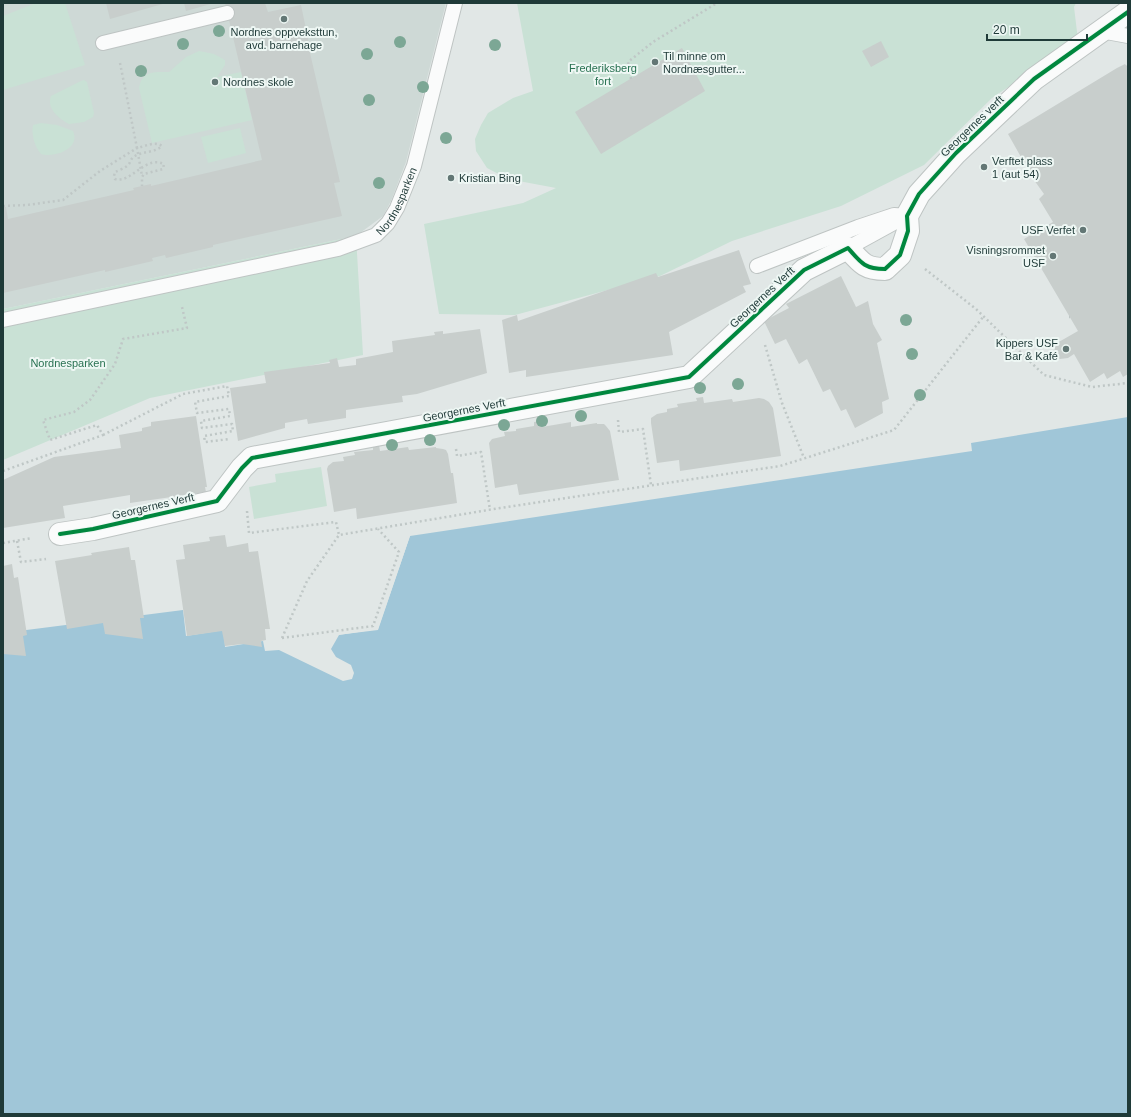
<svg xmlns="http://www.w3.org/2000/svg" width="1131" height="1117" font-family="Arial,sans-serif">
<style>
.built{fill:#ced9d6}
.green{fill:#c9e1d5}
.water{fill:#a0c6d8}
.pier{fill:#e1e7e6}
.building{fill:#c8cecc}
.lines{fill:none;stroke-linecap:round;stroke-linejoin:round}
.service-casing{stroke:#bec4c3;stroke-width:16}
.minor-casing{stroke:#bec4c3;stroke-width:24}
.path{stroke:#bfc7c6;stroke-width:2.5;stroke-dasharray:2 3;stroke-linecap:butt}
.service{stroke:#fafbfb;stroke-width:14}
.minor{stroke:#fafbfb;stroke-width:22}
.cycleway-casing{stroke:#eef7f4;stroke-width:6}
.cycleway{stroke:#00873e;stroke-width:4}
.tree{fill:#7ca795}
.poi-dot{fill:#637775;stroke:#eef7f4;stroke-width:1.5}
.labels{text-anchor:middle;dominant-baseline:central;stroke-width:4;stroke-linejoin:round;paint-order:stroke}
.poi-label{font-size:11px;fill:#1f3a38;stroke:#eef7f4;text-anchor:start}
.park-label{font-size:11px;fill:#297252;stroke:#eef7f4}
.street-label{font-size:11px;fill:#1f3a38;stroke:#eef7f4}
</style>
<rect width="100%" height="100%" fill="#e1e7e6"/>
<path class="built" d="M3,3h443l-40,159 -15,39 -8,15 -27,20 -353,73z"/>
<g class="green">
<path d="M36,3h29l20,62 -82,25v-74z"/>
<path d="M517,3h559l-2,4 4,33 -86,58 -68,67 -83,41 -109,35 -72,35 -145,39 -76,-1 -15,-90 99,-21 33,-15 -48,-9 -21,-11 -11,-17 -1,-12 6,-14 7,-12 25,-15 20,-7z"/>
<path d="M199,51l15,3 11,6v5l-8,12 24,-5 11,48 -100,23 -13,-55c3,-18 16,-16 30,-16l17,-15z"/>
<path d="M84,80l3,2 7,31 -1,4 -9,5 -15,2c-10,-5 -23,-16 -18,-28l30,-15z"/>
<path d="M41,123l16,2 16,6c8,18 -19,27 -32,23 -6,-7 -10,-19 -8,-29z"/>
<path d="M240,128l6,25 -38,10 -7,-26z"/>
<path d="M356,236l7,119 -213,43 -147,62v-151z"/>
<path d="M321,467l6,39 -73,13 -5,-32 27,-5 -1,-8z"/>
</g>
<path class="water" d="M1128,417v697h-1125v-481l180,-23 3,26 38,-6 1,17 38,-6 2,10 14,-1 64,31 9,-2 2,-6 -3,-8 -15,-8 -5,-8 8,-14 39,-6 32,-93 562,-85 -1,-8z"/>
<path class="pier" d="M408,536h2l-32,94 -41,5 2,-2 37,-5z"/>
<g class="building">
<path d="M106,3h60l-56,16z"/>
<path d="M184,3h30l-28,8z"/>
<path d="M225,3h40l3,9 33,-7 10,48h-1l30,129 -6,1 8,33 -129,29v2l-47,11 -1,-3 -13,3 1,3 -48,11v-2l-102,23v-86h3l2,12 126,-29 -1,-2 18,-4v2l111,-26z"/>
<path d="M881,41l8,16 -18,10 -9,-16z"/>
<path d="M682,48l23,43 -104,63 -26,-42z"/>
<path d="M1125,64l3,4v306l-5,3 -3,-6 -13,8 -3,-6 -14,9 -16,-28 -6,4 -8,1 -5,-3 -1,-3 1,-6 2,-4 21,-12 -54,-92 29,-17 -14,-23 5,-5 -10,-14 -26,-46 109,-66z"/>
<path d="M739,250l12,34 -8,2 3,6 -77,40 4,23 -147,22v-7l-17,3 -7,-53 15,-5 1,6 138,-48 2,4z"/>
<path d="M841,276l15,31 12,-6 5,23 9,16 -5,3 12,56 -7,3 1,11 -28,15 -9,-19 -5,2 -11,-22 -7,3 -16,-33 -8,5 -13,-25 -11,5 -11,-23 25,-13 -3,-4z"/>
<path d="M480,329l7,44 -70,21 -15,2 1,6 -57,8v8l-38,6 -1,-5 -22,4v5l-47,13 -8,-53 36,-5 -2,-11 66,-9 -1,-3 8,-2 2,9 17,-2v-6l37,-7 -1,-11 43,-6 -1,-3 9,-1v3z"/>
<path d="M703,397l1,6 28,-4 1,3 26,-4 5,1 5,3 4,6 8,48 -101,15 -1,-11 -22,3 -6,-40v-5l6,-4 10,-2v-3l11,-2 -1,-3 20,-3 -1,-3z"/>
<path d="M196,416l11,71h-2l1,5 -76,11v-8l-67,11 2,12 -62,10v-48l51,-23 67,-9 -2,-13 23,-4v-3l9,-2v-4z"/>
<path d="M541,421l1,6 29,-5v5l26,-4v1h7l2,2 4,5 9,49 -100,15 -2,-11 -22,4 -6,-45 3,-4 13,-3 -1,-4 12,-1v-2l18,-3v-4z"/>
<path d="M379,445l1,6 28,-4 1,3 27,-3v1l7,1 3,1 2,4 3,19h2l4,30 -100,16 -1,-11 -22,4 -7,-43 1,-3 5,-4 11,-1 -1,-4 12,-2 -1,-3 19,-2v-3z"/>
<path d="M225,535l2,12 21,-4 1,9 9,-1 12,78h-5l1,11 -5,1 1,6 -20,-3 -17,2 -3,-15 -35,5 -11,-76 9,-1 -2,-14 27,-4 -1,-4z"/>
<path d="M129,547l2,13h4l9,58h-4l3,21 -38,-5 -2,-11 -36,6 -12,-68 37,-6 -1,-2z"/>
<path d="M12,564l2,14 4,-1 9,58 -4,1 3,20 -23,-2v-88z"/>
</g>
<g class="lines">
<g class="service-casing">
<g id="service">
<path d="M1101,31l27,5"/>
<path d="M103,43l124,-30"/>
<path d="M848,248l51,-28"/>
<path d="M757,266l101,-39 36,-12 13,1"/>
<path id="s1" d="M3,320l335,-71 38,-14 12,-12 9,-15 17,-42 41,-163"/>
</g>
</g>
<g class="minor-casing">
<path id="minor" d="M60,534l33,-5 124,-28 25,-33 10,-10 437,-81 115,-107 44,-22c13,15 17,21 37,21l15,-14 8,-24 -1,-15 12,-22 37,-41 78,-74 94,-67"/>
</g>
<g class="path">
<path d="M120,63l17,85c9,-2 18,-7 25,-2 -7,7 -19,5 -27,10 -4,2 -4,5 -6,8 -3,4 -10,6 -14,8l-1,4 1,3c16,5 30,-24 49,-15l-1,5 -19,5 -2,3v9"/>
<path d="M1127,67l1,-1"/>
<path d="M631,79l-3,-17 25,-20 64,-39"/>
<path d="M3,206l24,-1 36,-5 37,-29 37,-23 5,28"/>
<path d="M925,269l51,40 68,66 48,12 36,-4"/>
<path d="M1069,317h1"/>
<path d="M765,345l17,58 22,55"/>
<path d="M618,420l1,12 24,-3 8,56"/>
<path d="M103,435l80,-41 44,-8 2,10 -34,6 2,11 32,-4 1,7 -29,5 1,7 30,-4 1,7 -29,5 1,6 25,-3"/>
<path d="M456,449l1,7 24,-4 9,58"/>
<path d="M3,471l100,-36 -6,-10 -47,15 -7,-20 31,-8 16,-12 25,-36 8,-25 64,-11 -5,-21"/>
<path d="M247,511l2,22 87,-11 3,13 161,-27 280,-42 114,-36 89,-113"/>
<path d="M17,541l4,21 25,-3"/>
<path d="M3,543l29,-5"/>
<path d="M282,638l91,-12 26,-74 -21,-23"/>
<path d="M282,638l25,-57 32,-46"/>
</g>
<use href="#service" class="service"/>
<use href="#minor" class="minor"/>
<g class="cycleway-casing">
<path id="cycleway" d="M60,534l33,-5 124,-28 25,-33 10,-10 437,-81 115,-107 44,-22c13,15 17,21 37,21l15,-14 8,-24 -1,-15 12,-22 37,-41 78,-74 94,-67"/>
</g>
<use href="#cycleway" class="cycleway"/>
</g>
<g class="tree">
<circle cx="219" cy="31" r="6"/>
<circle cx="400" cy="42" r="6"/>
<circle cx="183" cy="44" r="6"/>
<circle cx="495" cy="45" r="6"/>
<circle cx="367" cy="54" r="6"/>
<circle cx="141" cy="71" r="6"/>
<circle cx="423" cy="87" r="6"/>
<circle cx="369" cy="100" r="6"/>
<circle cx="446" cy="138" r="6"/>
<circle cx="379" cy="183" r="6"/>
<circle cx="906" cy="320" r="6"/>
<circle cx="912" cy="354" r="6"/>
<circle cx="738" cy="384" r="6"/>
<circle cx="700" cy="388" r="6"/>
<circle cx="920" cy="395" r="6"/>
<circle cx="581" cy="416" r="6"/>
<circle cx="542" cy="421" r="6"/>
<circle cx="504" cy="425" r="6"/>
<circle cx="430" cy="440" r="6"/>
<circle cx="392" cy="445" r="6"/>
</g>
<g class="poi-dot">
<circle cx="284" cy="19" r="4"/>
<circle cx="655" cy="62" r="4"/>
<circle cx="215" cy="82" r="4"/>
<circle cx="984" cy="167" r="4"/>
<circle cx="451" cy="178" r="4"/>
<circle cx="1083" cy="230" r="4"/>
<circle cx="1053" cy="256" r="4"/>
<circle cx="1066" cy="349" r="4"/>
</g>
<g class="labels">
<g class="poi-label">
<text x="284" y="32" text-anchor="middle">Nordnes oppveksttun,<tspan x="284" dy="13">avd. barnehage</tspan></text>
<text x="663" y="56">Til minne om<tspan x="663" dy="13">Nordnæsgutter...</tspan></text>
<text x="223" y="82">Nordnes skole</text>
<text x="992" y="161">Verftet plass<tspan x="992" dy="13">1 (aut 54)</tspan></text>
<text x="459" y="178">Kristian Bing</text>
<text x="1075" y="230" text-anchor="end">USF Verfet</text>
<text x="1045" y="250" text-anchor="end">Visningsrommet<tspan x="1045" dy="13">USF</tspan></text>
<text x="1058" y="343" text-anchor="end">Kippers USF<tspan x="1058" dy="13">Bar &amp; Kafé</tspan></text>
</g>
<g class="park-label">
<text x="603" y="68">Frederiksberg<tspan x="603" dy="13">fort</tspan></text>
<text x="68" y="363">Nordnesparken</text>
</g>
<g class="street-label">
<text transform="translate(972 126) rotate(-44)">Georgernes verft</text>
<text stroke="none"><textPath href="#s1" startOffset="423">Nordnesparken</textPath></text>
<text transform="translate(762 297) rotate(-43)">Georgernes Verft</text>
<text transform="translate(464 410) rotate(-11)">Georgernes Verft</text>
<text transform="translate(153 506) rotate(-13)">Georgernes Verft</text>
</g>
</g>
<rect width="1131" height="1117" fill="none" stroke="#1f3a38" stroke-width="8"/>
<path d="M987 34v6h100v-6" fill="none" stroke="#1f3a38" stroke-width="2"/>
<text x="993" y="34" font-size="12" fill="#1f3a38" stroke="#eef7f4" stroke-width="3" paint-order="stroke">20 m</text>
</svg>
